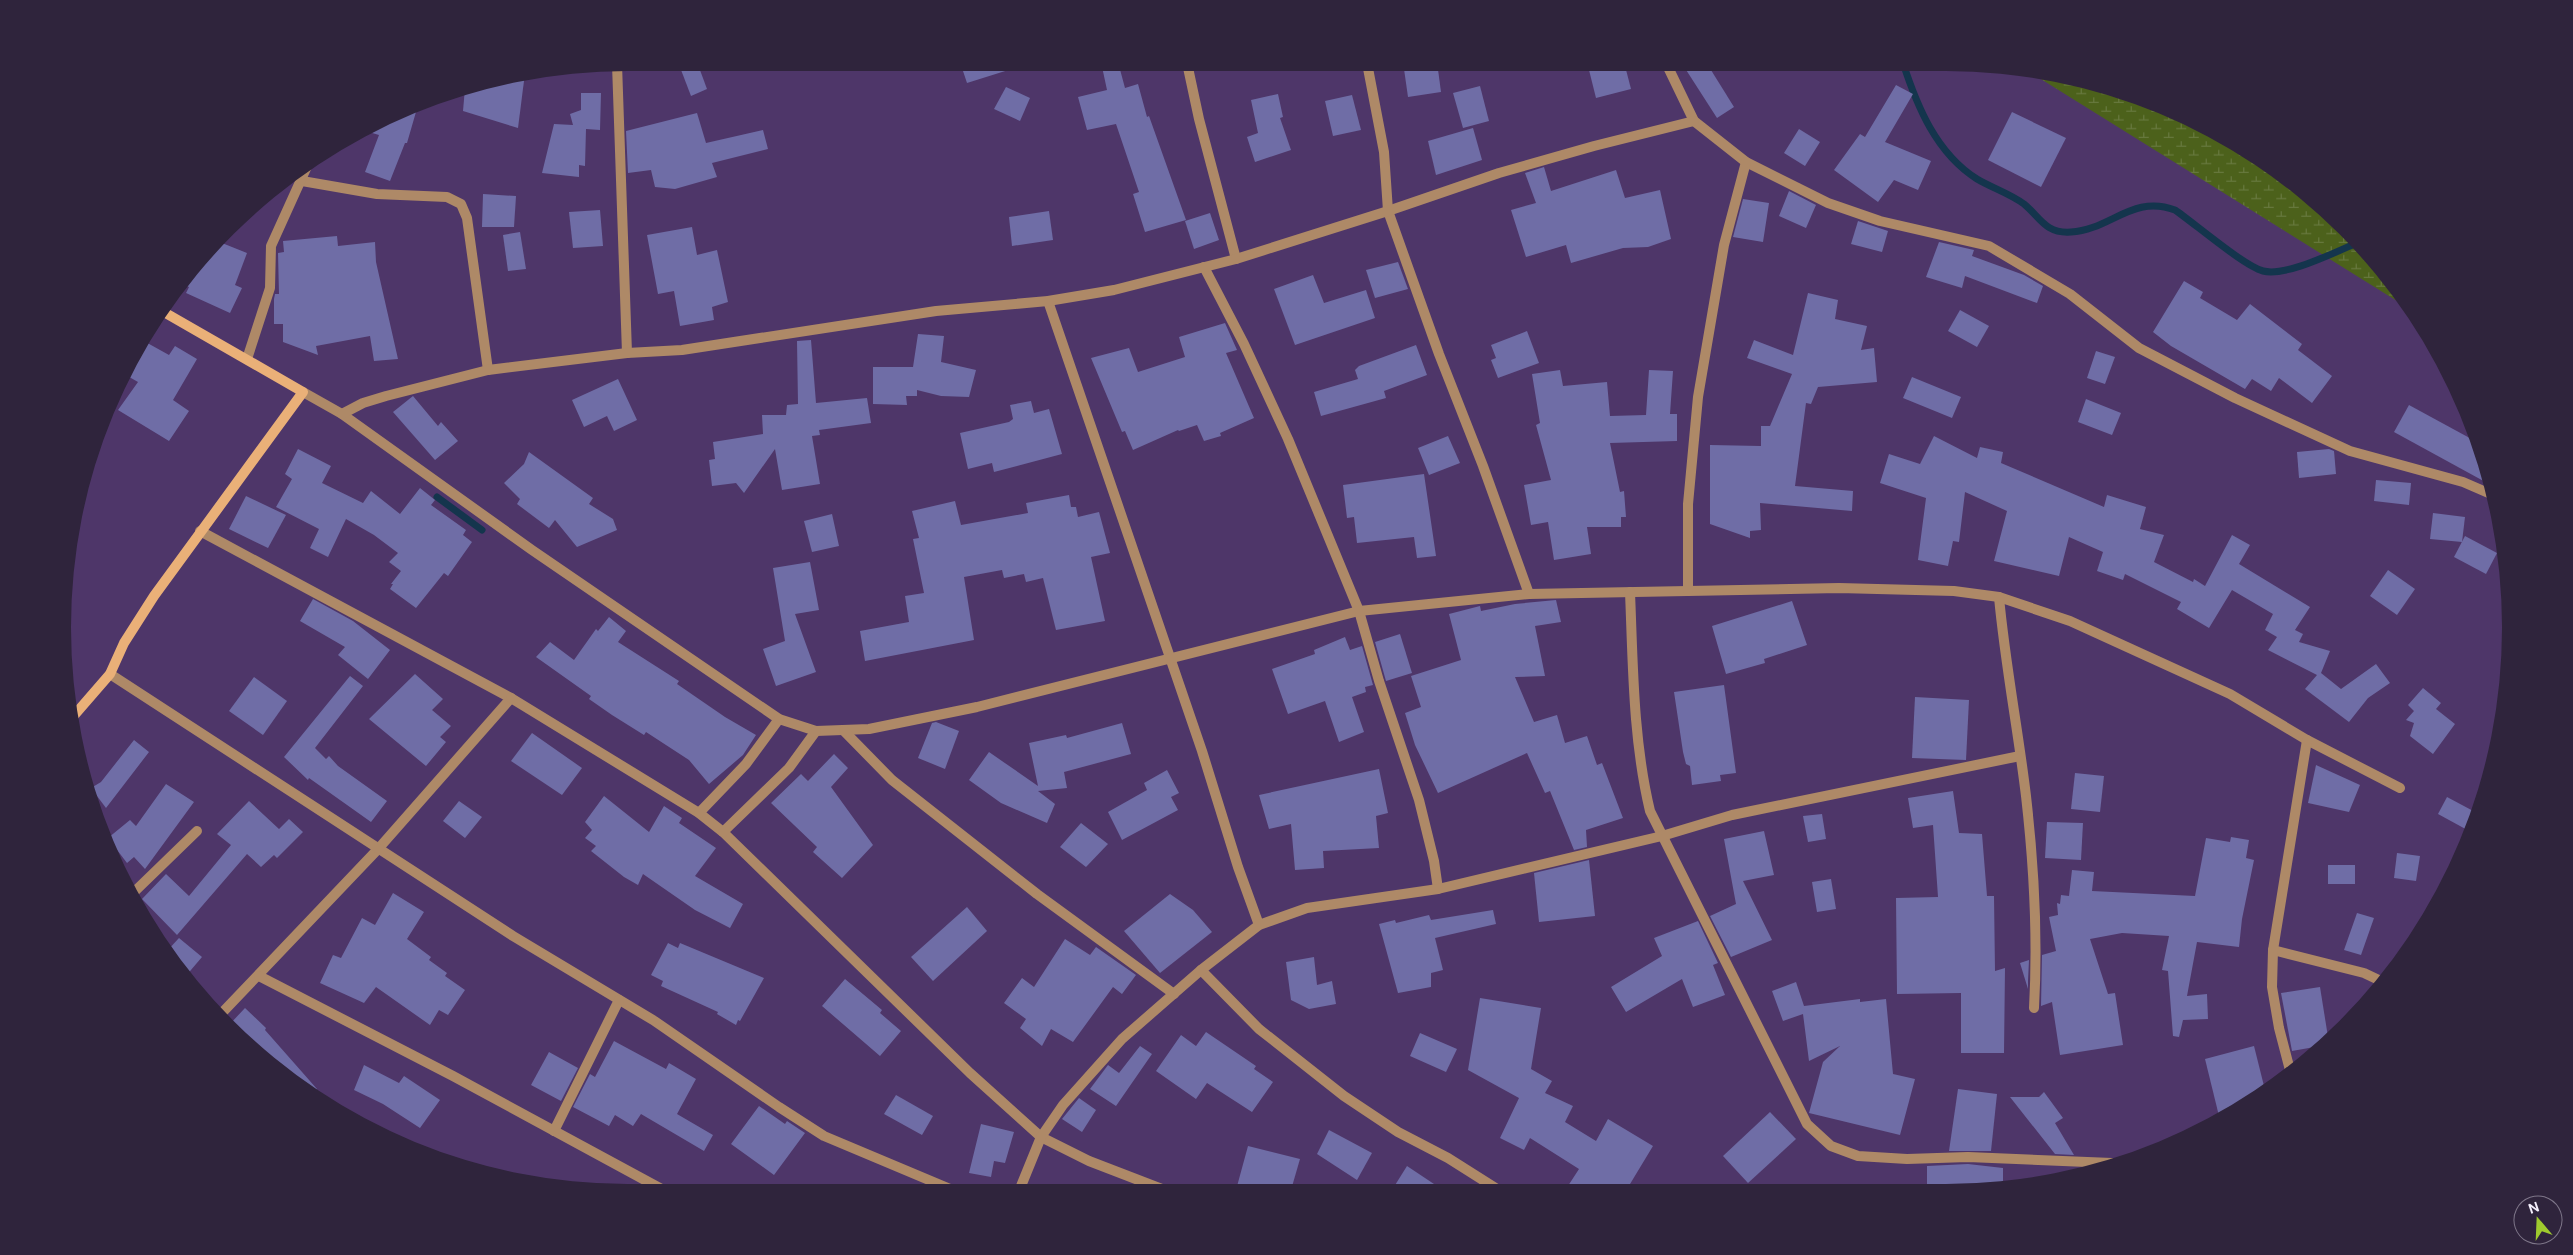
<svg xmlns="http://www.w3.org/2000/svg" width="2573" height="1255" font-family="'DM Sans',sans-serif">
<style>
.wetland{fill:url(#wetland-marsh)}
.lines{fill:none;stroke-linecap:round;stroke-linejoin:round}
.stream{stroke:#14354d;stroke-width:7}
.building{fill:#6f6da6}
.street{stroke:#ae8967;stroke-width:10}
.secondary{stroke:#eab078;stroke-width:10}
</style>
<defs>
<pattern id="wetland-marsh" width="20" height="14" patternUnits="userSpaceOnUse" patternTransform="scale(1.25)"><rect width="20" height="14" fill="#4c611b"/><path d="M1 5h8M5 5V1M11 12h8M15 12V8" fill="none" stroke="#66783d"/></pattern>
</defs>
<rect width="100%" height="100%" fill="#4e3669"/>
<path class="wetland" d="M2028,71l28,2 106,33 98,52 85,70 68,83z"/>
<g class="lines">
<g class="stream">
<path d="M1903,63c14,43 33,90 74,116 15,9 32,14 47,25 16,13 21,30 47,28 39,-2 62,-38 104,-22 19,13 69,56 88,61 23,6 72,-19 94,-28"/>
<path d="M437,497l45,33"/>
</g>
</g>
<g class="building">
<path d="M678,62h19l10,27 -16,7z"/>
<path d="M960,62h58v5l-51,16z"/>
<path d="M1101,62h17l7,26 13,-4 9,33 2,-1 37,104 -41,12 -12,-38 6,-2 -23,-68 -29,6 -9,-33 29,-7z"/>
<path d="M1403,62h34l4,30 -33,5z"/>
<path d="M1587,62h37l7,27 -35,9z"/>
<path d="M1681,62h25l28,45 -17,11z"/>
<path d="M518,73h7l-7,55 -55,-17 2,-23z"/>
<path d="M1896,85l17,9 -28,48 46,19 -13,29 -24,-10 -16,22 -44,-32 26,-36 5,3z"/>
<path d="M1480,86l9,35 -26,7 -10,-35z"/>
<path d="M1006,87l24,11 -10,23 -26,-12z"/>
<path d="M581,93h20l-1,37 -14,-1 -1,37 -6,-1v12l-37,-4 12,-49 19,1 -3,-11 11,-4z"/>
<path d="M1278,94l5,23 -3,1 11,32 -36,12 -8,-25 11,-4 -7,-33z"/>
<path d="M1352,95l9,35 -28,6 -8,-35z"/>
<path d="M418,105l-11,38h-2l-15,38 -25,-9 14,-37 -17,-5z"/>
<path d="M2012,112l54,26 -25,49 -53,-27z"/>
<path d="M697,113l9,30 57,-13 5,19 -56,14 5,14 -42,12 -20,-2 -4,-17 -23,3 -2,-42z"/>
<path d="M1473,128l9,32 -46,15 -8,-34z"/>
<path d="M1799,129l21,13 -15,24 -21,-13z"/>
<path d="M1544,167l7,24 65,-21 9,28 35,-8 11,49 -23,8 -25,1 -52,15 -5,-18 -40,12 -15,-47 25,-7 -11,-30z"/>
<path d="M1789,191l27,14 -10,23 -27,-12z"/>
<path d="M483,194l33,2 -2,31h-32z"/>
<path d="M1743,199l26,4 -6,39 -30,-5z"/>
<path d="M600,210l3,36 -30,2 -4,-36z"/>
<path d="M1049,211l4,29 -41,6 -3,-29z"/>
<path d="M1210,213l9,27 -25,9 -9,-28z"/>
<path d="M1858,221l30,10 -6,21 -31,-8z"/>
<path d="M692,227l5,28 20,-5 11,52 -16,5 2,13 -34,6 -6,-35 -16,3 -11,-59z"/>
<path d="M520,232l6,37 -18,2 -5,-36z"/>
<path d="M337,236l1,10 37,-4 1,20 22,97 -24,2 -4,-25 -54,10 2,9 -35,-13v-18h-9v-25l1,-5h4l-1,-41 6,-1 -1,-11z"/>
<path d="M217,241l30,12 -12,32 7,3 -12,25 -44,-20 3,-6 -7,-3 21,-29z"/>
<path d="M1939,242l35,8 -2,6 52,19 19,11 -6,17 -72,-27 -3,12 -36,-11z"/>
<path d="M1398,262l10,27 -33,9 -9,-28z"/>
<path d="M1313,275l11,28 42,-13 9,28 -80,27 -21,-56z"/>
<path d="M2184,281l19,11 -3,6 37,22 13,-16 52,40 -4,6 34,26 -20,27 -33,-25 -8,13 -19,-12 -7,10 -74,-43 -18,-14z"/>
<path d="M1808,293l30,7 -3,19 32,7 -6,24 13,-2 3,34 -59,5 -7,17 -5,-1 -11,83 58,5 -1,20 -92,-8 1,27 -11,1v7l-40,-14v-79l51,1v-20h9l22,-52 -45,-16 7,-18 39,15z"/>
<path d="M1960,310l29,16 -12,21 -29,-16z"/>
<path d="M1225,323l12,27 -11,3 28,65 -34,15 1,3 -17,5 -7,-16 -18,6 -1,-1 -45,20 -8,-19 -3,1 -31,-74 38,-10 9,24 47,-15 -6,-20z"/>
<path d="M1527,331l12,32 -41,15 -7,-18 5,-2 -5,-13z"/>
<path d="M918,334l26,2 -3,26 35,8 -7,27 -28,-1 -24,-6v6h-11l1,9 -34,-1v-37h40z"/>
<path d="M142,340l27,15 6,-9 22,13 -24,41 16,11 -20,30 -51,-31 20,-28 -14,-8z"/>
<path d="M811,340l5,63 51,-5 4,25 -52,7 1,5 -8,1 8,48 -38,6 -7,-41 -31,44 -8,-10 -24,3 -3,-26 6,-1 -2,-17 50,-8 -1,-19h24l1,-10 11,-1 -1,-63z"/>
<path d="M1416,345l11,30 -43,16 2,7 -65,18 -7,-24 44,-13 -3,-9 4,-4z"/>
<path d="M2096,351l19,6 -10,27 -18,-6z"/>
<path d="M1560,370l3,16 44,-4 3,34 36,-1 3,-45 24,1 -3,43h7v27l-67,2 10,49 4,-1 2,26h-5v10h-34l4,27 -37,6 -6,-38 -17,3 -7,-40 27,-5 -15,-55 4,-2 -8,-49z"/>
<path d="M1912,377l49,20 -9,21 -49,-20z"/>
<path d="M618,379l19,41 -23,11 -7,-15 -23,11 -12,-27z"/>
<path d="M413,396l25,30 3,-4 17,19 -23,19 -42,-48z"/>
<path d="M2086,399l35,14 -9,22 -34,-13z"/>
<path d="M1031,401l3,12 15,-4 13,45 -68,18 -2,-9 -24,6 -8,-36 49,-11 4,-3 -3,-14z"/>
<path d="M2409,405l68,37 12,42 -95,-52z"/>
<path d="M1448,436l12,27 -31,12 -11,-27z"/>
<path d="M1934,436l43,22 3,-11 23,5 -2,11 103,44 3,-12 39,12 -6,22 24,6 -10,27 39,20 1,-3 11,7 27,-51 18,10 -11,19 71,43 -15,23 8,4 -4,8 31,9 -9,22 20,16 35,-25 14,19 -22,15 -19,24 -44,-33 12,-14 -49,-25 9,-13 -12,-7 8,-16 -41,-24 -23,38 -32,-19 4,-7 -56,-28 -2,6 -26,-9 6,-19 -34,-15 -10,39 -65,-15 13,-50 -42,-19 -6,50 -6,-1 -5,25 -30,-6 8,-62 -46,-15 9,-29 31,10z"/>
<path d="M298,449l33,17 -9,17 41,20 8,-12 29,23 20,-26 15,12 -4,5 35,25 -3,5 9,7 -24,34 -4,-3 -28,35 -26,-19 3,-5h-2l10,-13 -12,-9 9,-9 -24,-18 -28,-16 -18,38 -18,-9 9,-19 -43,-22 16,-28 -7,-5z"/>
<path d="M2329,449l5,2 2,23 -37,4 -2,-26z"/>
<path d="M529,452l64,46 -4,6 24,15 4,11 -40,17 -22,-27 -6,8 -32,-24 3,-5 -16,-16 20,-19z"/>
<path d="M1424,474l12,82 -19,2 -3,-21 -57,6 -3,-26 -7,1 -4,-33z"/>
<path d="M2376,480l35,3 -2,22 -35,-4z"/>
<path d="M1069,495l2,12h5l2,10 21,-5 11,41 -19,4 14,64 -49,9 -13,-52 -17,4 -2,-8 -20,4 -2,-8 -38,7 10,63 -109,21 -5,-30 49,-9 -4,-26 19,-3 -11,-54 6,-1 -7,-27 43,-10 6,24 67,-12 -2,-10z"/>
<path d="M246,496l40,19 -18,33 -39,-19z"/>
<path d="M2433,513l32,4 -3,25 -32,-3z"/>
<path d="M832,514l7,32 -27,6 -8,-31z"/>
<path d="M2465,536l32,17 -11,21 -32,-17z"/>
<path d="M810,562l9,48 -24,4 21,58 -40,14 -13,-37 22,-8 -12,-73z"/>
<path d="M2388,570l27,19 -18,26 -27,-19z"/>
<path d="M313,599l40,22 37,29 -22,29 -30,-24 7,-8 -45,-26z"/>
<path d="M1556,600l5,22 -26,4 10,50 -30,1 19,45 23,-7 8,28 22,-7 10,29 5,-2 21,55 -37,12 1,17 -13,3 -24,-59 -5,2 -18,-40 -89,40 -23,-48 -10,-32 16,-6 -10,-31 50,-16 -12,-46 31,-8 1,5 34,-7z"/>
<path d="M1792,601l15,44 -43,14 1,4 -39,11 -14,-48z"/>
<path d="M609,617l17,14 -8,11 61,39 -2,3 48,33 31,18 -13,20 -34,29 -20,-24 -43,-28 -2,3 -32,-20 -23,-16 2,-3 -55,-39 14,-15 24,18 22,-31 2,2z"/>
<path d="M1400,634l12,39 -26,8 -11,-39z"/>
<path d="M1345,637l5,13 12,-4 11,39 -8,2 1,5 -14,5 12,35 -25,10 -14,-41 -37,13 -16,-45 43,-15 -1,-4z"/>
<path d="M415,674l28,25 -11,11 19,16 -11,11 6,5 -20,24 -57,-47z"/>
<path d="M350,676l13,10 -48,62 11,11 3,-3 9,10 49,35 -16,21 -62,-44 -1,2 -24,-23z"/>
<path d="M254,677l33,24 -24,34 -34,-24z"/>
<path d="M1724,685l12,88 -16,2 1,6 -29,4 -2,-19 -4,-2 -3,-12 -9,-60z"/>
<path d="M2423,688l18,15 -5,6 19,15 -22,30 -23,-18 4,-13 -8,-3 8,-9 -6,-6z"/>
<path d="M1915,697l54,3 -3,60 -54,-2z"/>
<path d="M936,722l23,9 -14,38 -27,-11 14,-35z"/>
<path d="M1122,723l9,31 -67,18 3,16 -29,3 17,13 -8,19 -46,-20 -32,-23 20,-28 49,34 -9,-43 37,-8 1,3z"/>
<path d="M532,733l50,35 -20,27 -51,-34z"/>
<path d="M134,740l15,12 -43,56 -15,-20 10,-6z"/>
<path d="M834,754l14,14 -17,19 42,58 -31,33 -29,-26 4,-5 -46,-44 30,-29 7,7z"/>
<path d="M2316,765l44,20 -11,27 -41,-9z"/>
<path d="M1379,769l9,44 -12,3 3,32 -56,3 1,17 -29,2 -4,-46 -22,5 -10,-34z"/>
<path d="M1167,770l12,23 -8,4 7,13 -56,30 -14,-28 39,-22 -3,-7z"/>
<path d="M2075,773l29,3 -4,36 -29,-3z"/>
<path d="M166,784l28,18 -49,67 -11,-12 -7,6 -19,-25 22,-18 6,6z"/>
<path d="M1953,791l6,42 23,1 5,62h7l1,75 10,-3 -1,85h-43v-60l-64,1 -1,-96 42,-1 -5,-72 -20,3 -5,-30z"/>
<path d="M604,796l45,36 15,-26 18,12 -3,5 37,25 -21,28 48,28 -13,24 -35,-18 -52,-36 -5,11 -14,-8 -33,-26 5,-5 -11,-8 7,-8 -7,-8z"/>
<path d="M2447,797l30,16 -6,19 -33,-18z"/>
<path d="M249,801l30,28 10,-10 14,13 -26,26 -3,-3 -13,12 -14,-13 -70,81 -35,-36 24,-25 23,22 42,-51 -14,-11z"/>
<path d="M459,801l23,16 -17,21 -22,-17z"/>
<path d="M1822,814l4,25 -18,3 -5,-26z"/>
<path d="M2047,822l36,1 -2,37 -36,-2z"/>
<path d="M1081,823l27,21 -22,23 -26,-20z"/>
<path d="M1764,831l10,44 -31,6 29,59 -41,17 -21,-41 26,-12 -12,-65z"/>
<path d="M2231,837l18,3 -3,18 8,2 -12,59 -3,28 -42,-5 -10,54 20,-2 1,25 -25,1 -4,17 -6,-1 -5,-65 -6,-1 7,-34 -47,-3 -32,6 18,55 7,-1 8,52 -63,10 -8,-53 -11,4 1,-51 14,-4 -7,-34 9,-2 -1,-12 3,1 1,-9 8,1 3,-26 22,2 -2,19 103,5 11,-58 24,4z"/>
<path d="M2397,853l23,3 -4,25 -22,-3z"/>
<path d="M1589,860l6,56 -56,6 -5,-49z"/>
<rect x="2328" y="865" width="27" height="19"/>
<path d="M1831,879l5,30 -19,3 -5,-30z"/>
<path d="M393,893l31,19 -17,27 24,18 -2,3 18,13 -2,3 20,14 -17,25 -9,-5 -9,15 -54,-38 -12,16 -44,-20 13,-28 8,3 21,-40 13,7z"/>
<path d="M1170,894l23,16 19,22 -52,41 -36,-42z"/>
<path d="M967,907l20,24 -54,50 -22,-24z"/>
<path d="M1493,910l3,14 -61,14 8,32 -12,3v14l-33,6 -19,-69 16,-4 1,3 33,-8 2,5z"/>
<path d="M2357,913l17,5 -13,37 -17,-5z"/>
<path d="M1698,921l20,42 -5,2 12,30 -32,12 -11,-28 -56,33 -15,-25 51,-31 -8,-18z"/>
<path d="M179,938l23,19 -17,20 -18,-26z"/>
<path d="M1065,939l25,16 6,-8 40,28 -14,19 -9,-7 -40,55 -22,-13 -9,17 -22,-18 6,-9 -22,-16 18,-25 12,9z"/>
<path d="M668,943l10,5 2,-5 84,35 -24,43 -2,-1 -2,5 -19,-11 1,-2 -57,-26 2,-5 -12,-6z"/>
<path d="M1314,957l3,28 15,-4 4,23 -27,5 -18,-9 -5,-38z"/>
<path d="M2029,960l-1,21v8l-8,-26z"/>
<path d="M845,979l37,31 -2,3 21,18 -21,25 -58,-50z"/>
<path d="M1796,982l8,24 56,-7v3l26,-3 7,75 22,5 -15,56 -91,-22 14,-51 17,-16 -31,15 -6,-47 -20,7 -11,-30z"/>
<path d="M2320,987l8,50 -8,9 -28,5 -11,-58z"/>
<path d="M1480,998l61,10 -10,61 21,12 -7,12 28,13 -8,16 31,19 12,-22 45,27 -26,43h-61l13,-20 -49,-31 -6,12 -24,-12 19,-40 -51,-28z"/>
<path d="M245,1008l21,20 -1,2 52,59 -6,6 -56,-43 -26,-27z"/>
<path d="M1206,1032l50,34 -2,3 19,13 -21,30 -45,-29 -11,16 -40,-28 25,-36 15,11z"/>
<path d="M1420,1033l37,16 -11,23 -36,-16z"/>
<path d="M614,1041l52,28 3,-6 27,16 -19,35 36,21 -9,16 -63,-37 -8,12 -18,-11 -6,11 -36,-19 17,-33 5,3z"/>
<path d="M1140,1046l12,8 -36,52 -26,-17 18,-24 11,8z"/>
<path d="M2254,1046l11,44 -46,26 -14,-57z"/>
<path d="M549,1052l29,16 -17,33 -30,-16z"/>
<path d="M364,1065l35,18 5,-7 36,24 -20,28 -37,-24 -29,-14z"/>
<path d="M1958,1089l39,5 -6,57h-42z"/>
<path d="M2044,1092l19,26 -8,5 19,32 -19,-1 -45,-57h29z"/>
<path d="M896,1095l37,21 -11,19 -38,-21z"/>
<path d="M1079,1098l17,12 -14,22 -20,-13z"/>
<path d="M759,1106l26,18 2,-3 18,12 -31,42 -43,-31z"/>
<path d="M1770,1112l26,27 -48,44 -25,-27z"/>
<path d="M981,1124l33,8 -9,31 -11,-2 -3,16 -22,-4z"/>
<path d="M1329,1130l43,23 -15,27 -40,-26z"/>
<path d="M1248,1146l52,13 -9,31h-55z"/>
<path d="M1968,1164l35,4v20h-76v-22z"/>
<path d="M1407,1166l36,24h-51z"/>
</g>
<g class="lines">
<g class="street">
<path d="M1187,63l12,56 37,140"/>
<path d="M1367,63l17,89 4,59 51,143 44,112 46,128"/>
<path d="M1666,63l28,58 52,41 82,41 52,18 109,25 81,48 69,54 96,50 115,53 113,31 30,13"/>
<path d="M617,64l10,289"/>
<path d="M302,181l75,13 70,3 14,7 6,14 21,152"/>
<path d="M1204,267l40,77 44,95 71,172 20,70 40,119 15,61 4,28"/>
<path d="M1048,301l154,450 36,116 21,58"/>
<path d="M247,359l23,-71 1,-42 38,-84"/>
<path d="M303,392l39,22 190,136 247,169 37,12 53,-2 108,-22 382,-96 170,-17 310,-6 115,3 45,6 71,24 160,73 77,46 93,48"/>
<path d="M342,414l21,-11 23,-7 102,-26 139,-17 55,-3 254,-39 112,-10 66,-11 122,-31 152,-48 111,-38 95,-27 100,-25"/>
<path d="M200,531l311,167 -132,150 -159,167"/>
<path d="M1688,591v-87l10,-107 26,-152 22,-83"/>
<path d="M1630,592c3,73 3,148 20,219l157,313 24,22 27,10 49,3 61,-2 144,6"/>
<path d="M1999,597c6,66 19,132 27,199 8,70 12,141 8,212"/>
<path d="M110,674l403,262 140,84 126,87 45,29 131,55"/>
<path d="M511,698l188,115 24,19 247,241 71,64 48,24 78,30"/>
<path d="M844,731l48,49 145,114 137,100"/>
<path d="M699,813l47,-49 33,-45"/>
<path d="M723,832l66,-64 27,-37"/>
<path d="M131,895l66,-64"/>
<path d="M2273,950l91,23 19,9"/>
<path d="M1201,970l58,59 85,67 54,36 50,26 49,31"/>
<path d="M259,976l194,100 214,116"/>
<path d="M2291,1074l-12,-46 -7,-41 1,-37 34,-210"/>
<path d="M554,1131l65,-131"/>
<path d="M1019,1191l22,-54 22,-32 59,-66 79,-69 58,-45 48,-17 131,-19 224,-53 70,-21 288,-59"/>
</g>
<path class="secondary" d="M71,719l39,-45 14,-31 30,-47 149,-204 -141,-81"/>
</g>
<path d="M0 0H2573V1255H0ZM627 71H1946A556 556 0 0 1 2502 627V628A556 556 0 0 1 1946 1184H627A556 556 0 0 1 71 628V627A556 556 0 0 1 627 71Z" fill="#2f243c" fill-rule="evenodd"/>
<g transform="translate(2538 1220) rotate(341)"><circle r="24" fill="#2f243c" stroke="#7e7689"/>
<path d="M0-4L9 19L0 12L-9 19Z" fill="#9fca2e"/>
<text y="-8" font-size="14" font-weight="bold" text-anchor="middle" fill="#f5f0fd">N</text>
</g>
</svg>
